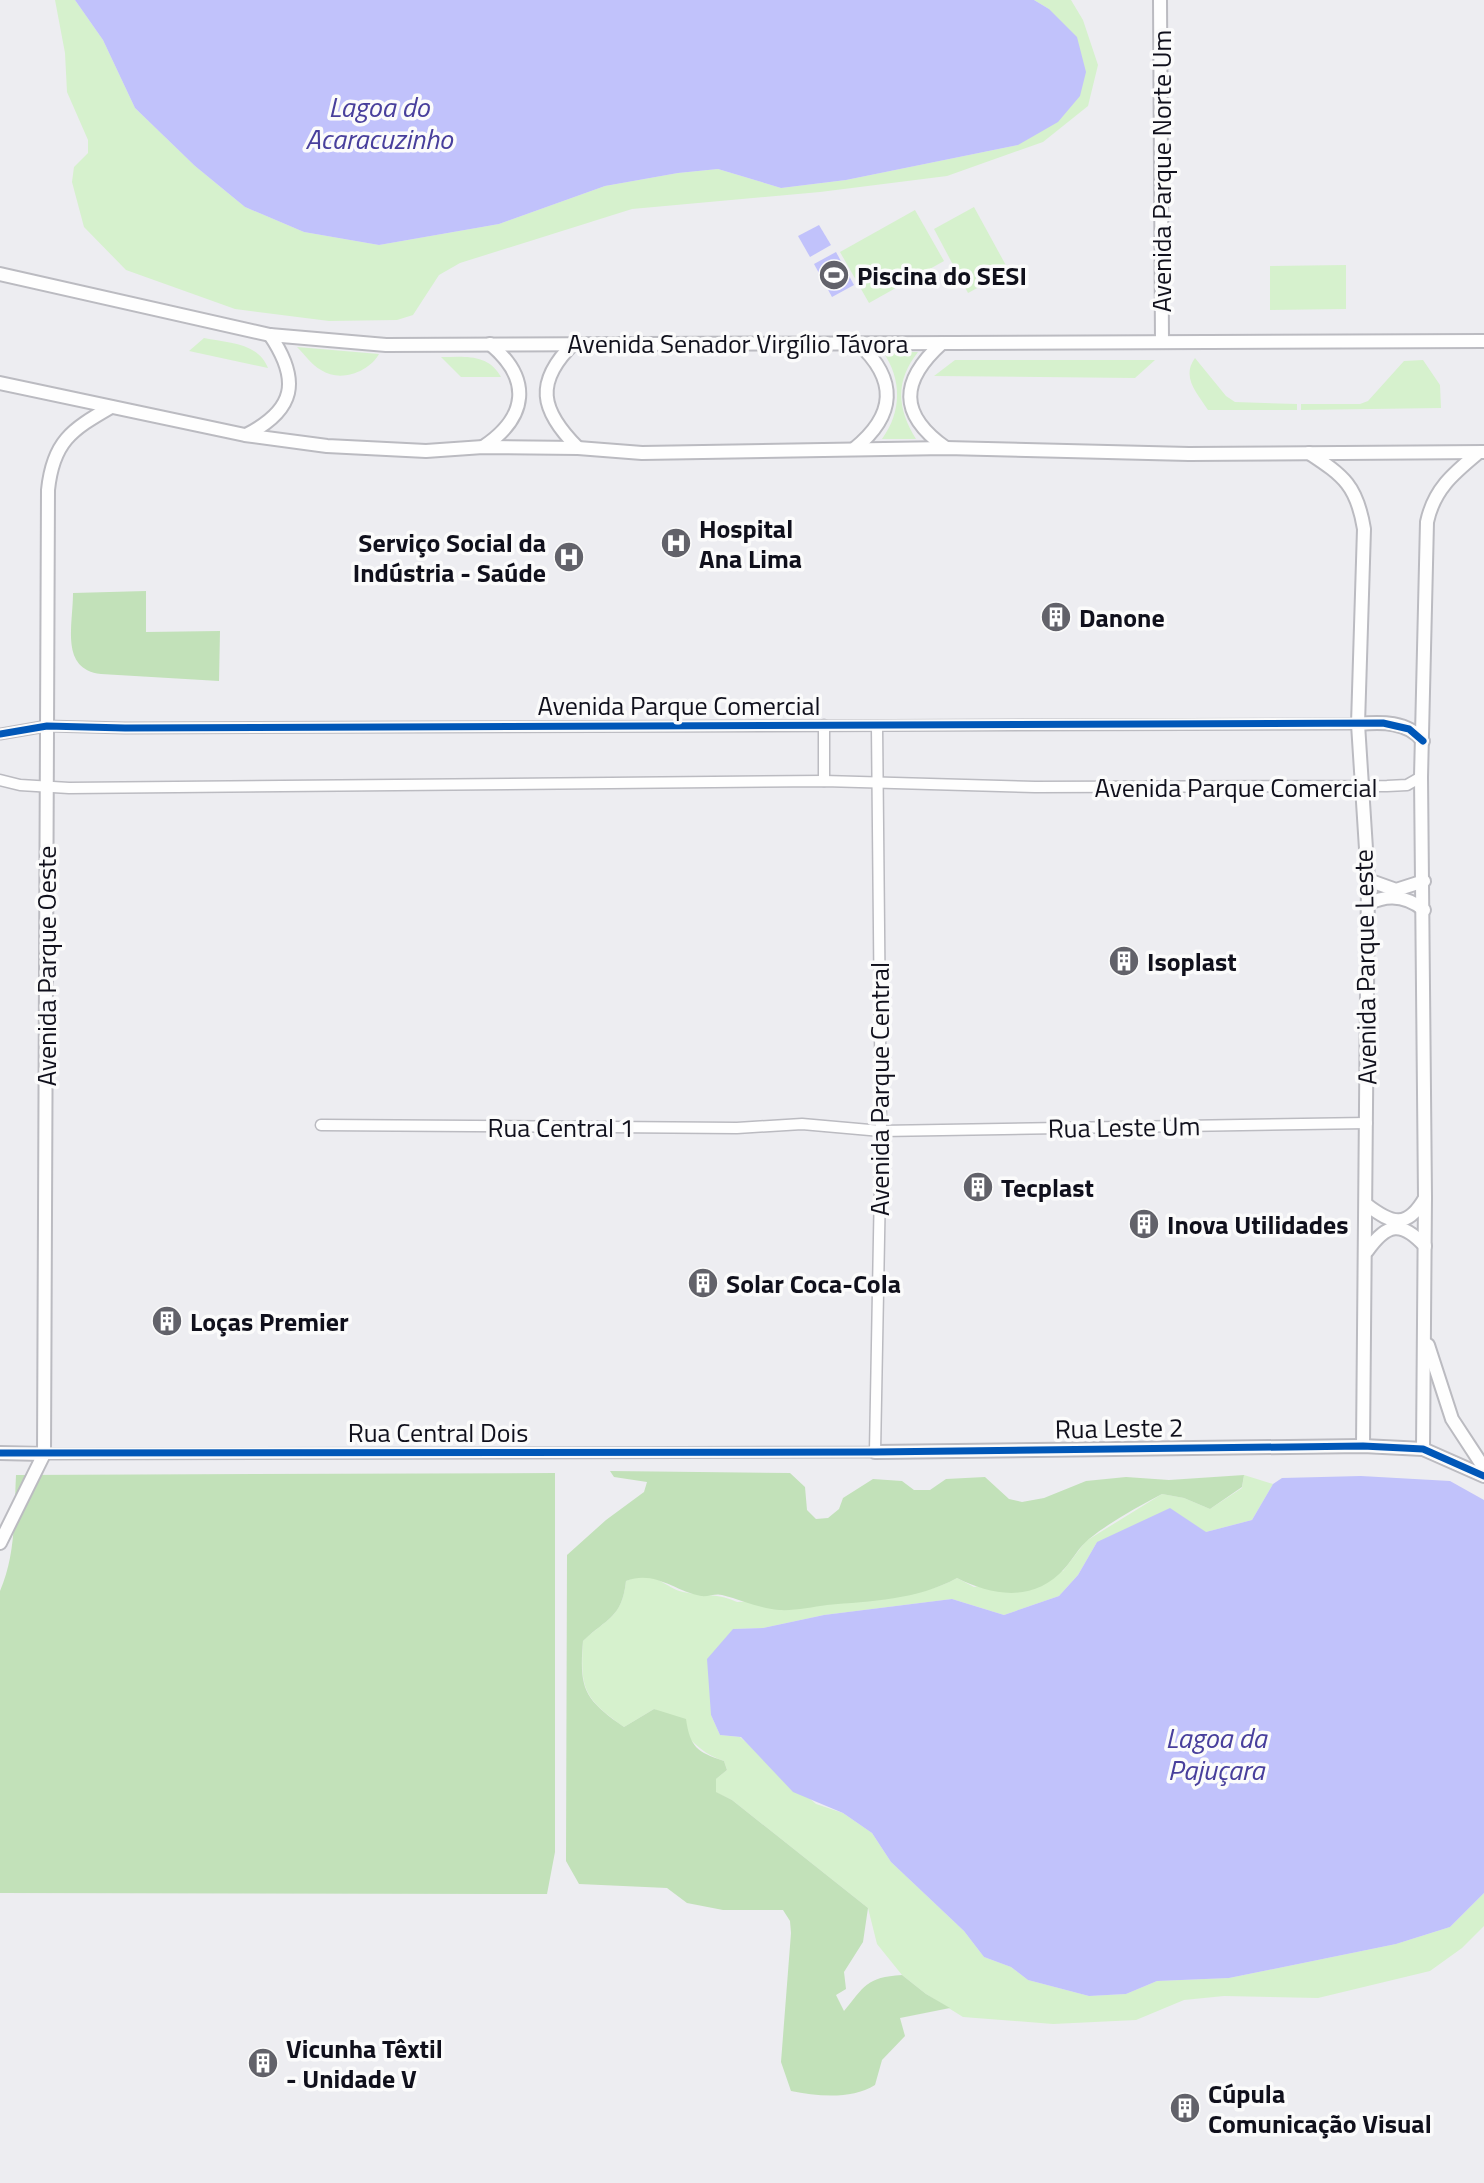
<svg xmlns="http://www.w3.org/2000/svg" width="1484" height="2183" font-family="'Titillium Web',sans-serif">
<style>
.built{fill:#ededf1}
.green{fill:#d6f1cd}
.forest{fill:#c2e1b9}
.water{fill:#c1c2fb}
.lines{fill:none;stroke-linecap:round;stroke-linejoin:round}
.street-casing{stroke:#bbbbc1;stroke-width:13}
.secondary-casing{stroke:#bbbbc1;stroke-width:16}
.street{stroke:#fefefe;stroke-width:10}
.secondary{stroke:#fefefe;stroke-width:12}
.cycleway-casing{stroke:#fbfbfb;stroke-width:11}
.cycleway{stroke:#0057b8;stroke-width:7}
.labels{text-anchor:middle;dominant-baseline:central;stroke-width:7;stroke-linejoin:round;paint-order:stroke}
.street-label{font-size:26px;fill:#10101c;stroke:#fbfbfb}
.poi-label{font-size:26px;font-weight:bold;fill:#10101c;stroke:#fbfbfb;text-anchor:start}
.water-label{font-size:28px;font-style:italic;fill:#483f9c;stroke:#fbfbfb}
</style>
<rect width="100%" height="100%" fill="#fbfbfb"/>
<rect class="built" x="0" y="0" width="1484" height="2183"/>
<g class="green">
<path d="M55,0h20l28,40 32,68 60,58 50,41 59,25 75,13 120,-21 106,-38 73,-13 40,-4 63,19 65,-8 172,-35 31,-136 -15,-9h37l12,20 15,45 -10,41 -45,36 -96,34 -127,16 -188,17 -172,54 -21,12 -26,40 -16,5 -68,1 -94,-12 -109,-39 -42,-43 -12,-45 2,-15 14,-14v-13l-21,-48 -2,-39z"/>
<path d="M974,207l35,64 -41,22 -34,-64z"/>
<path d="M915,210l29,51 -75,42 -29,-51z"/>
<path d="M1346,265v44l-76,1v-44z"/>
<path d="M204,338c23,5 54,4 64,30l-79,-17z"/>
<path d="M297,347l82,7c-10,18 -39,29 -58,16 -9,-5 -16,-15 -24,-23z"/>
<path d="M883,352h35c-23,29 -21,56 -2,87h-34c20,-27 20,-60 1,-87z"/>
<path d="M441,357c23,0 47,-4 60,20h-40z"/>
<path d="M1195,358l31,38 9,6 62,2v6h-89c-11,-17 -27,-33 -13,-52z"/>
<path d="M955,360h200l-20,18 -201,-2z"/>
<path d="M1423,360l17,25 1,23 -140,2v-6h59l8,-3 36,-40z"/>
<path d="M1244,1475l29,9 -21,36 -46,12 -109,10 -19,33 -19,21 -55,19 -52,-16 -128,16 -61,13 -30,1 -22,86 9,20 20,2 76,67 27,9 29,20 19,29 73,69 20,26 27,10 17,13 61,16 37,-2 31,-13 72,-3 167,-34 54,-17 34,-34v33l-22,22 -32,23 -112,27 -94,-2 -40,4 -48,20 -83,4 -90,-7 -37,-23 -24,-19 -25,-31 -9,-36 -136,-108 -17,-8 1,-13 11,-9 -3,-9c-37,-12 -41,-41 -70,-52l-30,18c-40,-29 -44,-37 -41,-86 23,-22 39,-23 43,-60 5,-2 11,-5 16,-5 17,0 27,13 41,16 19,4 36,1 54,10 62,-2 168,6 220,-24l17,9 89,-16 23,-30 76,-47 22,4 26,11 32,-21z"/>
</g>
<g class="forest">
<path d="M146,591v41l74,-1 -1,50 -118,-7c-41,-5 -28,-48 -28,-81z"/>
<path d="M610,1471l180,2 15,14 2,23 9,9 12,-1 11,-9 4,-11 30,-19 29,2 12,9h16l16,-11 39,-2 24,22 13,3 22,-4 42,-17 40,-4 43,3 75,-5 -2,12 -32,22 -26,-11 -22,-4c-25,13 -52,28 -73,45 -10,8 -16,20 -24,29 -31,35 -72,28 -108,10 -40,22 -86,23 -130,27 -15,2 -33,6 -48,5 -21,-2 -37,-10 -57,-15 -6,-2 -14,2 -21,1 -27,-5 -46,-26 -75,-15 -4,37 -19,37 -43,60 -4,48 1,58 41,86l30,-18 32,10c4,28 11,33 38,42l3,9 -11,9v13l16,8 136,108 -5,34 -19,30 2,17 -10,6 8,16c20,-24 22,-34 58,-36l24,19 24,14 -50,10 5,18 -23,24 -7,25c-24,15 -58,11 -84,6l-10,-29 10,-129 -1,-12 -7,-11h-60l-36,-7 -20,-15 -88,-4 -13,-23 1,-306 39,-35 38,-28 3,-10 -33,-5z"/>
<path d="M555,1473v379l-8,42 -547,-1v-302c16,-37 14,-76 16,-116z"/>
</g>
<g class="water">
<path d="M75,0h959l15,9 28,28 9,35 -6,24 -22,26 -40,23 -172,35 -65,8 -63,-19 -40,4 -73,13 -106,38 -120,21 -75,-13 -59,-25 -50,-41 -60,-58 -32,-68z"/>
<path d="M819,225l12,20 -21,12 -12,-21z"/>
<path d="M836,252l18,33 -22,12 -18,-33z"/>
<path d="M1361,1476l89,5 34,19v393l-34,34 -54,17 -167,34 -72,3 -31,13 -37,2 -61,-16 -17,-13 -27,-10 -20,-26 -73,-69 -19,-29 -29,-20 -50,-21 -52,-55 -21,-2 -9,-20 -4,-56 26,-30 30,-1 61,-13 128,-16 52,16 55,-19 19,-21 19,-33 73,-34 36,24 46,-12 21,-36 9,-6z"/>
</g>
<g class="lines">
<g class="street-casing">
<g id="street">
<path d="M0,734l47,-8 78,2 1233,-4"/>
<path d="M0,780l20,5 49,3 755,-7 211,6 352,-1 20,-1 14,-8"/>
<path d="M824,781v-56"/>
<path d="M321,1125l416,3 65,-4 79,7 486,-8"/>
<path d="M44,1454l831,-2 6,-321 -4,-405"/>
</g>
</g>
<g class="secondary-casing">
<g id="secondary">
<path d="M1160,0l2,341"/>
<path d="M0,274l270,61 116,10 1098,-4"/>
<path d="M574,343c-40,39 -34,67 4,105"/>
<path d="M942,343c-42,38 -44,71 4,105"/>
<path d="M0,383l245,52 82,11 99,5 57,-4 95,1 64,5 304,-5 243,6 295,-2"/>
<path d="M246,435c49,-25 55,-54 24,-100"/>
<path d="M483,447c45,-30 49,-68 7,-103"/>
<path d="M854,449c42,-34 44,-69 4,-106"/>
<path d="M1309,453c35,23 48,33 55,76l-6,195 10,156 -5,566"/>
<path d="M1358,724c23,-2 50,-3 65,17"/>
<path d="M1368,880l28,10 28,-9"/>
<path d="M1368,904c19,-10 39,-8 56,6"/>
<path d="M1367,1205c25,19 40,24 58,-7"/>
<path d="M1367,1251c20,-28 34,-31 58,-5"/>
<path d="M1428,1345l24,74 32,49"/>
<path d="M1423,1449l2,-252 -4,-420 6,-255c7,-33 27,-49 51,-69"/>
<path d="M875,1452l488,-6 60,3 61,27"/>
<path d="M0,1453l44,1"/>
<path d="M0,1543l44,-89 4,-964c5,-48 23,-60 63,-83"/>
</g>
</g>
<use href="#street" class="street"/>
<use href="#secondary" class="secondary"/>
<g class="cycleway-casing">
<g id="cycleway">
<path d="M0,734l47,-8 78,2 1258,-5 26,6 14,12"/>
<path d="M0,1453l875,-1 488,-6 60,3 61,27"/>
</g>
</g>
<use href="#cycleway" class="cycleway"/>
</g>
<defs>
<g id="stadium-disc" transform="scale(1.575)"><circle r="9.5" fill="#62626a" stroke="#fbfbfb"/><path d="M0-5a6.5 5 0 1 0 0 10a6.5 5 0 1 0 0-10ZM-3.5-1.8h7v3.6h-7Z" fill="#fff"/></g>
<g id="hospital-disc" transform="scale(1.575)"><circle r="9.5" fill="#62626a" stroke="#fbfbfb"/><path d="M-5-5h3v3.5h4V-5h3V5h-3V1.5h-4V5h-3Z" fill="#fff"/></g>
<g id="building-disc" transform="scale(1.575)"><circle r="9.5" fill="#62626a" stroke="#fbfbfb"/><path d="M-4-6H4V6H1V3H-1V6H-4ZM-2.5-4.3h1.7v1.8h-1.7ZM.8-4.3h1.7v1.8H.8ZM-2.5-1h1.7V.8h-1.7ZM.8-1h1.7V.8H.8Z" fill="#fff"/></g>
</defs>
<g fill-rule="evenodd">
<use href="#stadium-disc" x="834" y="275"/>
<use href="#hospital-disc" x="676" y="543"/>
<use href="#hospital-disc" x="569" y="557"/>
<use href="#building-disc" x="1056" y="617"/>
<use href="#building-disc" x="1124" y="961"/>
<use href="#building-disc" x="978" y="1187"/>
<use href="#building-disc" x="1144" y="1224"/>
<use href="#building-disc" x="703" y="1283"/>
<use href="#building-disc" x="167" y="1321"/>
<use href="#building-disc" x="263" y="2063"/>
<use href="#building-disc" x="1185" y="2108"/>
</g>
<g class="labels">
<g class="street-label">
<text transform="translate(1161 171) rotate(-90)">Avenida Parque Norte Um</text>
<text x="738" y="343">Avenida Senador Virgílio Távora</text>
<text x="679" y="705">Avenida Parque Comercial</text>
<text x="1236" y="787">Avenida Parque Comercial</text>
<text transform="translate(46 966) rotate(-90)">Avenida Parque Oeste</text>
<text transform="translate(1365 967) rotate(-91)">Avenida Parque Leste</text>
<text transform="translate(879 1089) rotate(-90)">Avenida Parque Central</text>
<text x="561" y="1127">Rua Central 1</text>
<text transform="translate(1124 1127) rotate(-1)">Rua Leste Um</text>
<text transform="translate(1119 1428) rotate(-1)">Rua Leste 2</text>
<text x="438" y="1432">Rua Central Dois</text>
</g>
<g class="poi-label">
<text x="857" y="275">Piscina do SESI</text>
<text x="699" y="528">Hospital<tspan x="699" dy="30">Ana Lima</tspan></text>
<text x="546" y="542" text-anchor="end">Serviço Social da<tspan x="546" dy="30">Indústria - Saúde</tspan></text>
<text x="1079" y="617">Danone</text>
<text x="1147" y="961">Isoplast</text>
<text x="1001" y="1187">Tecplast</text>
<text x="1167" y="1224">Inova Utilidades</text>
<text x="726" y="1283">Solar Coca-Cola</text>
<text x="190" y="1321">Loças Premier</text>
<text x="286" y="2048">Vicunha Têxtil<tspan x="286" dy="30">- Unidade V</tspan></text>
<text x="1208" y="2093">Cúpula<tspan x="1208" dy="30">Comunicação Visual</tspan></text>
</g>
<g class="water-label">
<text x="379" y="106">Lagoa do<tspan x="379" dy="32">Acaracuzinho</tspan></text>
<text x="1216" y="1737">Lagoa da<tspan x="1216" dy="32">Pajuçara</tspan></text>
</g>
</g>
</svg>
